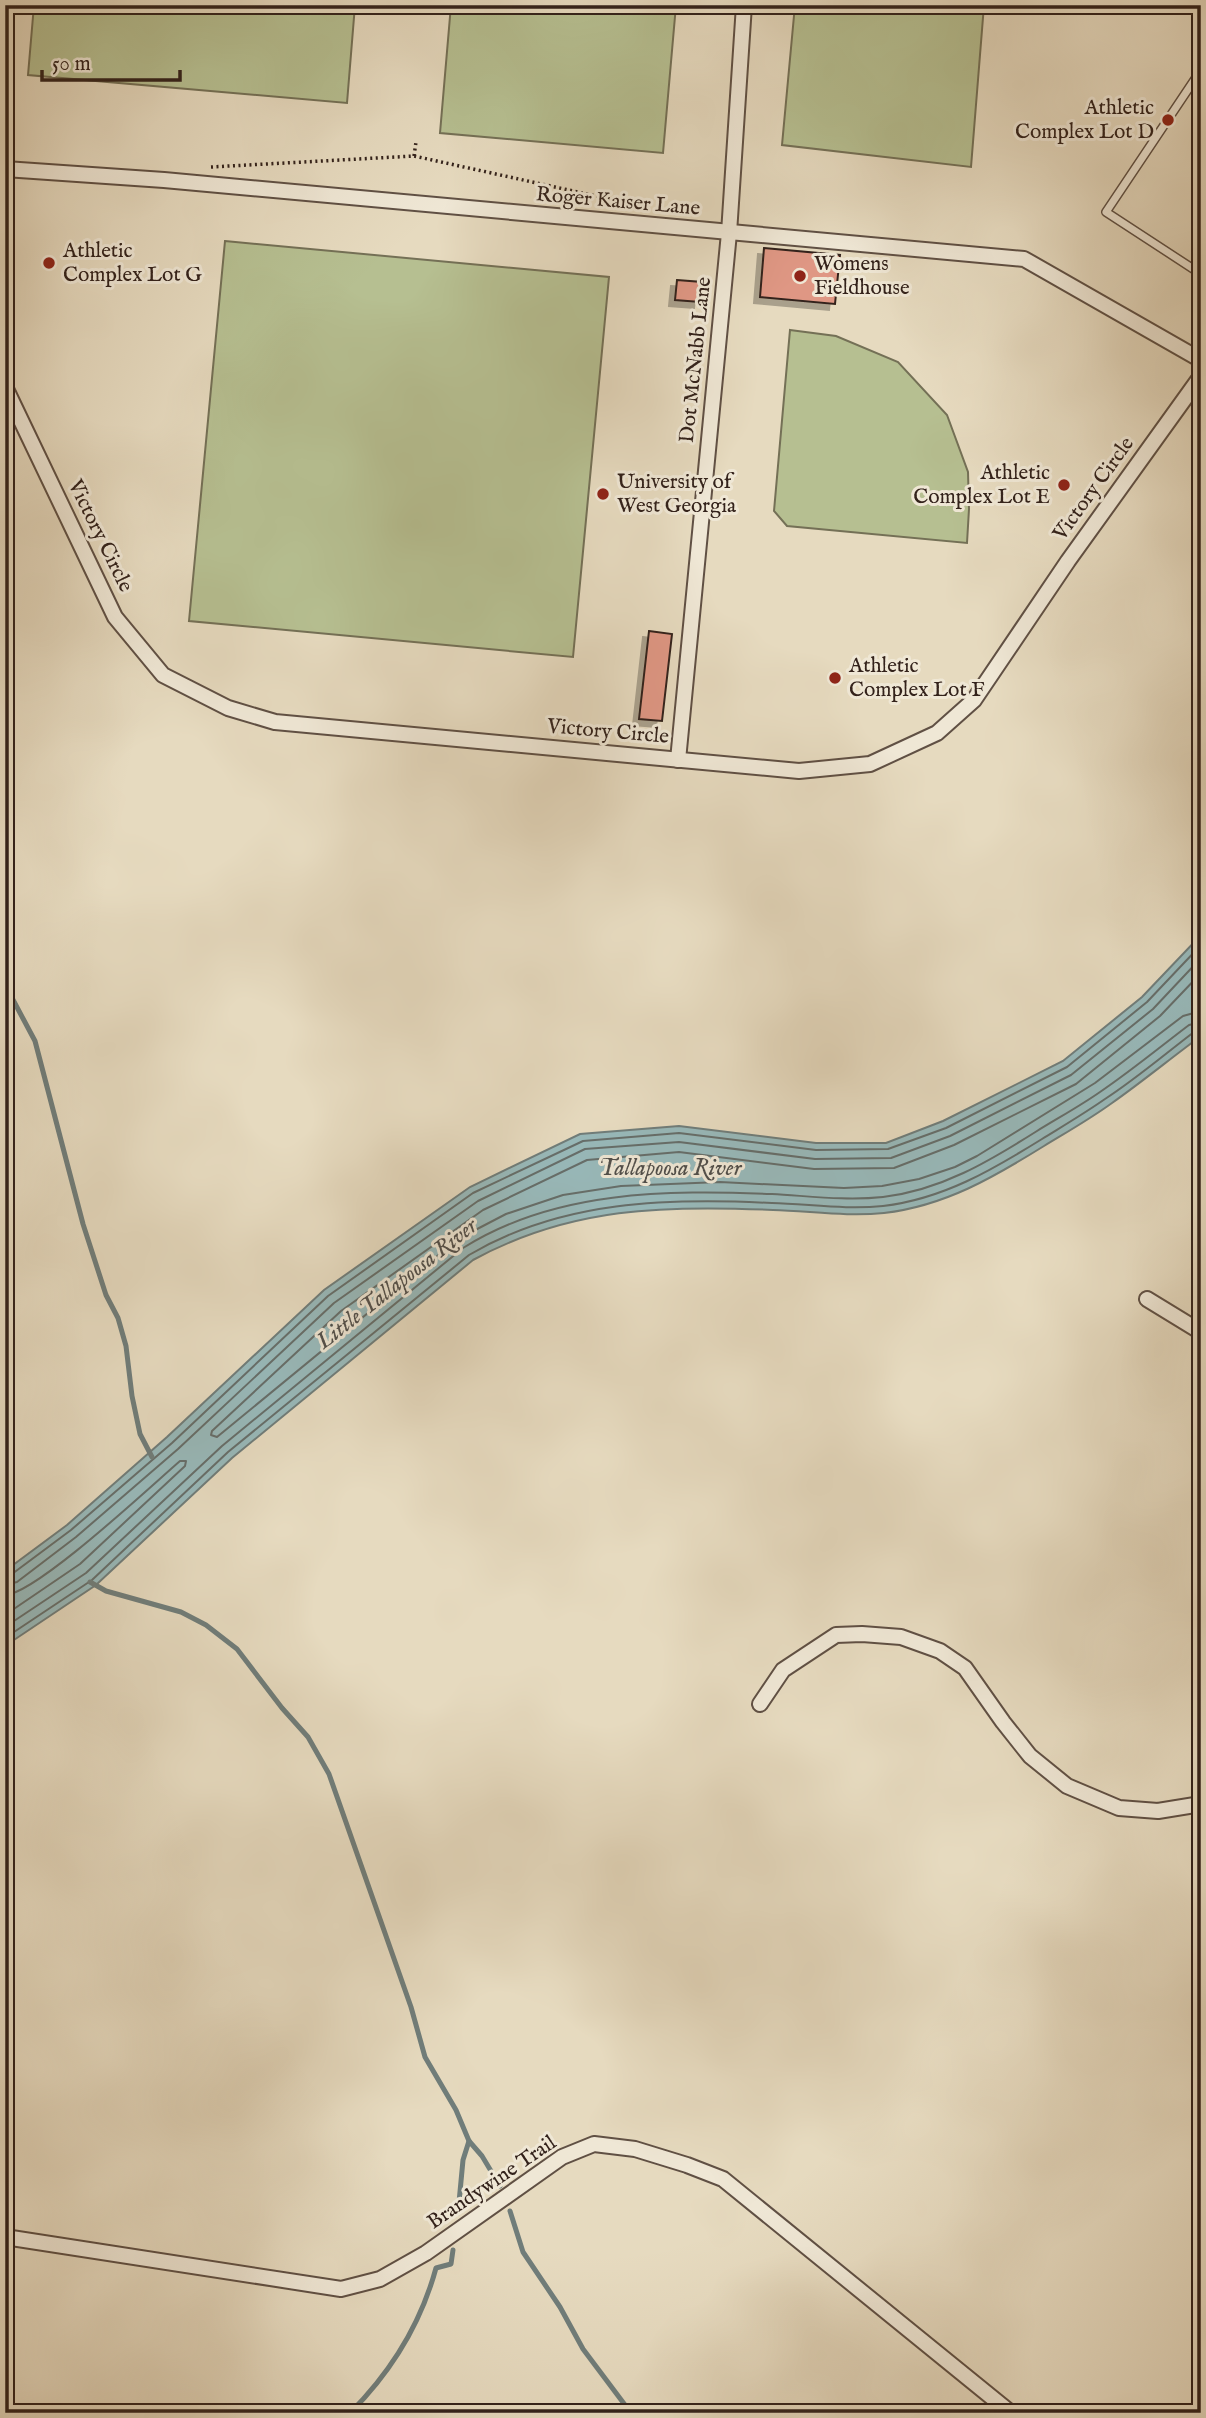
<svg xmlns="http://www.w3.org/2000/svg" width="1206" height="2418" font-family="'IM FELL English',serif">
<style>
.green{fill:#b6bf91;stroke:#747056;stroke-width:2}
.water{fill:#98b9ba;stroke:#707d7a;stroke-width:2}
.lines{fill:none;stroke-linecap:round;stroke-linejoin:round}
.shore{stroke:#666e6a;stroke-width:2}
.stream{stroke:#707d7a;stroke-width:5}
.building{fill:#df9784;stroke:#33221b;stroke-width:2;filter:url(#shadow)}
.lane-casing{stroke:#605044;stroke-width:10}
.street-casing{stroke:#605044;stroke-width:18}
.path{stroke:#33221b;stroke-width:3.5;stroke-dasharray:2 3.5;stroke-linecap:butt}
.lane{stroke:#efe7d5;stroke-width:7}
.street{stroke:#efe7d5;stroke-width:14}
.poi-dot{fill:#8f2418;stroke:#efe7d5;stroke-width:2.5}
.labels{text-anchor:middle;dominant-baseline:central;stroke-width:6;stroke-linejoin:round;paint-order:stroke}
.poi-label{font-size:21px;fill:#33221b;stroke:#efe7d5;text-anchor:start}
.street-label{font-size:21px;fill:#33221b;stroke:#efe7d5}
.water-label{font-size:23px;font-style:italic;fill:#514f4b;stroke:#efe7d5}
</style>
<defs>
<filter id="shadow"><feDropShadow dx="-6" dy="6" stdDeviation="0" flood-color="#0004"/></filter>
</defs>
<rect width="100%" height="100%" fill="#e6dabf"/>
<filter id="stains"><feTurbulence type="fractalNoise" baseFrequency=".00286" numOctaves="4"/><feColorMatrix values="0 0 0 0 .2 0 0 0 0 .09 0 0 0 0 .02 0 0 0 .5 -.17"/></filter>
<radialGradient id="worn" r=".72"><stop offset=".6" stop-color="#630" stop-opacity="0"/><stop offset="1" stop-color="#630" stop-opacity=".3"/></radialGradient>
<g class="green">
<path d="M34,5h321l-8,98 -319,-28z"/>
<path d="M451,5h225l-13,148 -223,-20z"/>
<path d="M795,5h189l-13,162 -189,-22z"/>
<path d="M225,241l384,36 -36,380 -384,-36z"/>
<path d="M790,330l46,6 62,26 49,53 21,57 1,37 -2,34 -180,-17 -13,-15z"/>
</g>
<path class="water" d="M1201,935v101c-30,22 -59,46 -89,67 -22,16 -45,29 -68,43 -50,31 -99,60 -160,67 -37,4 -74,-2 -111,-3 -108,-5 -203,-3 -300,50l-241,198 -136,127 -91,61v-75l62,-46 100,-88 157,-147 146,-103 110,-53 99,-8 137,17h70l57,-22 120,-60 79,-64z"/>
<g class="lines">
<g class="shore">
<path d="M1201,973l-41,43 -84,68 -122,61 -60,23 -80,1 -135,-17 -92,8 -104,50 -142,101 -129,120 -1,4 6,2 241,-198 48,-25 57,-19 58,-9 99,-4 124,6 38,-2 37,-7 36,-12 22,-11 118,-73 88,-67 18,-5"/>
<path d="M5,1576l7,-2 59,-44 101,-87 156,-147 145,-103 110,-52 96,-8 137,17 72,-1 58,-21 121,-61 80,-65 54,-57"/>
<path d="M5,1585l12,-3 59,-45 102,-88 156,-146 144,-102 107,-52 94,-7 136,17 76,-1 59,-22 121,-61 82,-66 48,-51"/>
<path d="M5,1595c31,-1 146,-109 175,-134h6l-1,5 -105,98 -75,51"/>
<path d="M5,1627l81,-54 136,-127 241,-198c92,-58 204,-58 309,-54 37,2 74,7 111,3 58,-7 105,-35 154,-66 21,-13 43,-25 63,-39 31,-21 60,-45 89,-67l12,-3"/>
<path d="M5,1638l87,-58 136,-128 241,-197c93,-55 198,-57 303,-52 37,1 74,7 111,3 60,-7 109,-36 159,-67 21,-13 43,-26 63,-40 31,-20 60,-45 89,-67l7,-1"/>
</g>
<g class="stream">
<path d="M5,956l6,40 24,45 48,183 23,71 12,23 8,28 6,50 8,38 12,23"/>
<path d="M90,1582l16,9 75,21 25,13 31,24 45,59 26,29 21,37 82,233 14,50 31,53 13,31 13,15 18,30"/>
<path d="M510,2211l13,41 37,55 23,42 48,64"/>
<path d="M458,2213l5,-53 6,-19"/>
<path d="M350,2413c40,-40 71,-90 86,-145l15,-4 2,-14"/>
</g>
</g>
<g class="building">
<path d="M764,248l76,7 -5,49 -75,-7z"/>
<path d="M677,280l25,2 -2,20 -25,-2z"/>
<path d="M649,631l23,3 -10,87 -23,-2z"/>
</g>
<g class="lines">
<g class="lane-casing">
<path id="lane" d="M1201,70l-95,142 95,62"/>
</g>
<g class="street-casing">
<g id="street">
<path d="M5,169l159,11 860,79 177,101"/>
<path d="M5,387l110,230 48,58 65,33 47,14 524,49 71,-7 67,-31 37,-33 94,-139 133,-185"/>
<path d="M678,760l51,-527 15,-228"/>
<path d="M1147,1299l54,33"/>
<path d="M760,1704l23,-34 53,-35 26,-1 39,3 39,14 25,17 38,54 27,34 37,30 52,22 39,3 43,-7"/>
<path d="M5,2237l336,52 39,-10 46,-26 136,-96 32,-13 41,5 52,16 36,14 288,234"/>
</g>
</g>
<g class="path">
<path d="M414,156l2,-14"/>
<path d="M211,167l203,-11 232,51"/>
<path d="M1195,341l6,-10"/>
</g>
<use href="#lane" class="lane"/>
<use href="#street" class="street"/>
</g>
<g class="poi-dot">
<circle cx="1168" cy="120" r="7"/>
<circle cx="49" cy="263" r="7"/>
<circle cx="800" cy="276" r="7"/>
<circle cx="1064" cy="485" r="7"/>
<circle cx="603" cy="494" r="7"/>
<circle cx="835" cy="678" r="7"/>
</g>
<g class="labels">
<g class="poi-label">
<text x="1154" y="108" text-anchor="end">Athletic<tspan x="1154" dy="24">Complex Lot D</tspan></text>
<text x="63" y="251">Athletic<tspan x="63" dy="24">Complex Lot G</tspan></text>
<text x="814" y="264">Womens<tspan x="814" dy="24">Fieldhouse</tspan></text>
<text x="1050" y="473" text-anchor="end">Athletic<tspan x="1050" dy="24">Complex Lot E</tspan></text>
<text x="617" y="482">University of<tspan x="617" dy="24">West Georgia</tspan></text>
<text x="849" y="666">Athletic<tspan x="849" dy="24">Complex Lot F</tspan></text>
</g>
<g class="street-label">
<text transform="translate(618 202) rotate(5)">Roger Kaiser Lane</text>
<text transform="translate(696 360) rotate(-84)">Dot McNabb Lane</text>
<text transform="translate(1094 489) rotate(-54)">Victory Circle</text>
<text transform="translate(100 536) rotate(64)">Victory Circle</text>
<text transform="translate(608 732) rotate(5)">Victory Circle</text>
<text transform="translate(492 2183) rotate(-34)">Brandywine Trail</text>
</g>
<g class="water-label">
<text x="670" y="1168">Tallapoosa River</text>
<text transform="translate(397 1284) rotate(-38)">Little Tallapoosa River</text>
</g>
</g>
<rect width="1206" height="2418" fill="none" stroke="#e6dabf" stroke-width="28"/>
<rect x="7" y="7" width="1192" height="2404" fill="none" stroke="#33221b" stroke-width="3.5"/>
<rect x="14" y="14" width="1178" height="2390" fill="none" stroke="#33221b" stroke-width="2"/>
<path d="M42 70v10h138v-10" fill="none" stroke="#33221b" stroke-width="3.5"/>
<text x="52" y="70" font-size="21" fill="#33221b" stroke="#efe7d5" stroke-width="5" paint-order="stroke">50 m</text>
<rect width="100%" height="100%" filter="url(#stains)"/>
<rect width="100%" height="100%" fill="url(#worn)"/>
</svg>
